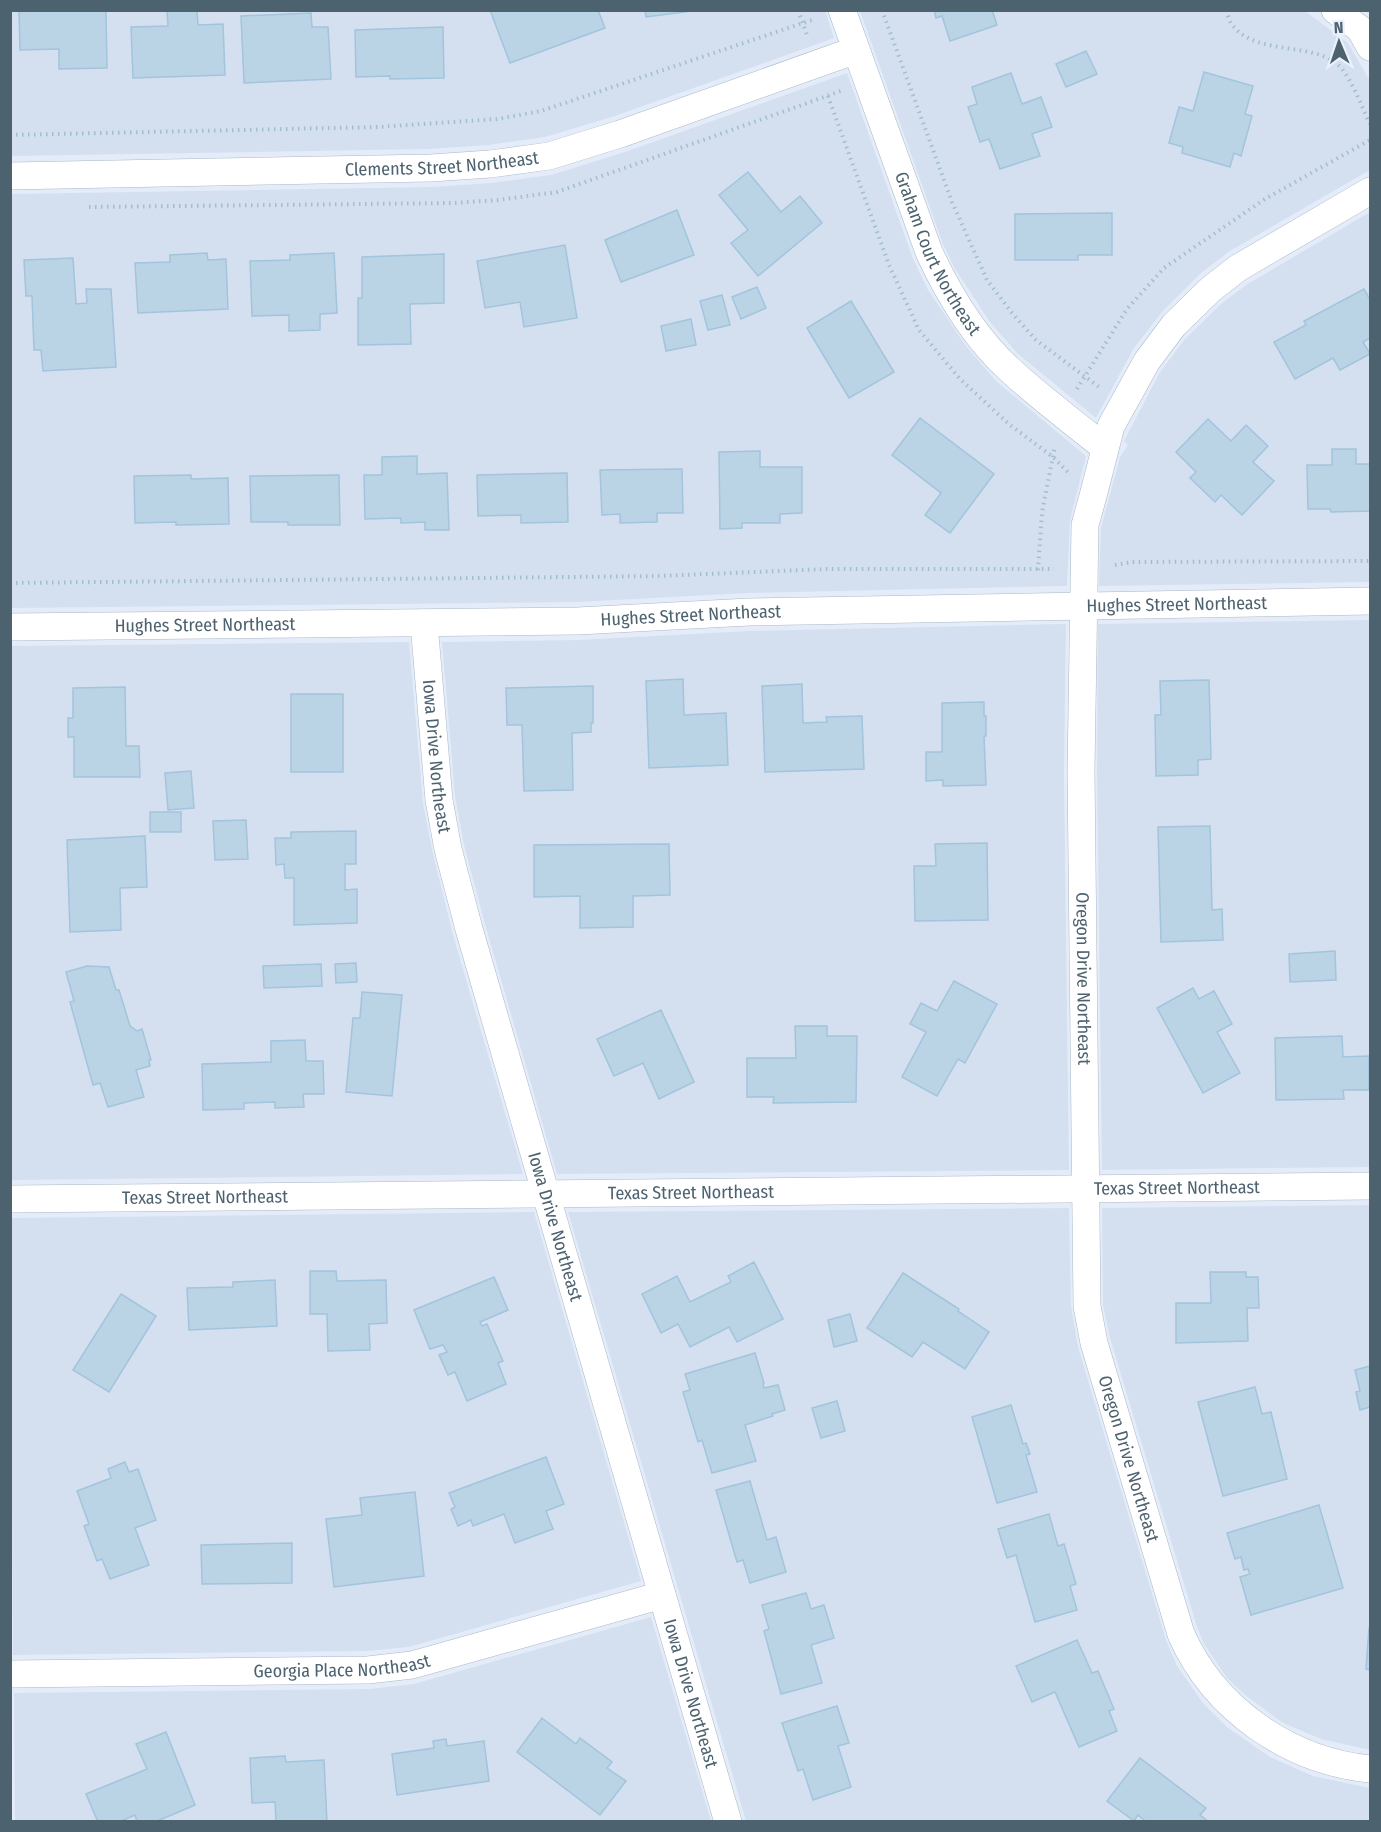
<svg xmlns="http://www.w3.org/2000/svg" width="1381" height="1832" font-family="'Fira Sans Condensed',sans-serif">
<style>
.residential{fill:#d4e0f0}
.building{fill:#bad4e6;stroke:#a2c4dc;stroke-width:1.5}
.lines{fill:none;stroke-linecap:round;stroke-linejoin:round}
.street-casing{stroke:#aab9c7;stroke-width:28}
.path{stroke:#a3bdd0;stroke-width:4;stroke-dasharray:1.5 4.5;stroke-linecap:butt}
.street{stroke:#fff;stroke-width:27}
.labels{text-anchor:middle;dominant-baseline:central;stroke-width:4.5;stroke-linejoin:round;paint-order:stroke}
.street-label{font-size:18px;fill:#4d626f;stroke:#eaf1fd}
</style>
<rect width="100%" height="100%" fill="#e5ecf9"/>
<g class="residential">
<path d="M825,10l9,28 -219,78 -70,21 -57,8 -58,4 -419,7 -1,-145z"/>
<path d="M860,11h445l43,32 22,38v89l-140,81 -29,22 -38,38 -29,37 -38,70 -78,-64 -28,-32 -35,-53 -12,-25z"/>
<path d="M847,73l66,186 15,31 38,56 30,35 90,75 -16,64 -3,66 -319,7 -171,9 -566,6 -1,-414 421,-7 60,-4 60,-8 74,-23z"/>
<path d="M1370,212v370l-271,4 2,-58 19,-71 8,-12 -4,-4 36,-69 25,-33 36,-35 25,-19z"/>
<path d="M1370,620v547l-268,3 -5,-398 1,-148z"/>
<path d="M1066,624l-2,148 5,398 -512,4 -72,-250 -21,-79 -9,-49 -13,-154 136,-2 171,-9z"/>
<path d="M409,642l14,161 10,51 20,81 70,239 -512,6 -1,-534z"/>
<path d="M1370,1205v545l-49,-11 -38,-16 -38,-28 -18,-17 -23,-34 -7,-17 -87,-289 -7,-34 -1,-96z"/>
<path d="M1069,1208l2,98 7,41 88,293 11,26 26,37 24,24 43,30 43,19 57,12v33h-624l-178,-609z"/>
<path d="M534,1212l107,369 -232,66 -42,4 -354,4 -3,-437z"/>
<path d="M651,1617l60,204h-696l-1,-128 355,-4 45,-5z"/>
</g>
<g class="building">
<path d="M19,10h87l1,58 -48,1v-20l-39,1z"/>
<path d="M197,10l1,15 25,-1 2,51 -92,3 -2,-51 37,-1 -1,-15z"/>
<path d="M490,10h108l7,18 -95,35z"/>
<path d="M645,10h55l-54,7z"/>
<path d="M934,10h58l5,15 -47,16 -8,-25 -6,2z"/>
<path d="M311,13l1,14h16l3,52 -87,4 -3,-67z"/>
<path d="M443,27l1,51 -54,1v-3l-34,1 -1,-47z"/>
<path d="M1086,51l11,23 -31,13 -10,-23z"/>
<path d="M1204,72l49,14 -8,28 7,2 -11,40 -7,-3 -4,14 -48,-14 1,-6 -14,-4 10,-36 14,4z"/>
<path d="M1011,73l11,31 19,-7 11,30 -20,7 8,22 -40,13 -11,-30 -9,3 -12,-35 9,-3 -5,-17z"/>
<path d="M748,172l33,40 19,-16 22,27 -64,53 -27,-33 17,-13 -29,-35z"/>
<path d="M677,210l17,45 -73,27 -16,-42z"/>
<path d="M1112,213v42h-34v5h-63v-46z"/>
<path d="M565,245l12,73 -53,9 -4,-25 -35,6 -8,-47z"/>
<path d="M207,253l1,7 18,-1 2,50 -90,4 -3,-50 35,-1v-7z"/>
<path d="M334,253l3,60 -17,1v16l-31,1v-16l-37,1 -2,-55 40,-1v-5z"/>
<path d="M444,254v49l-34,1 1,40 -53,1v-47h4v-41z"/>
<path d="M73,258l3,46 11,-1 -1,-14h25l5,78 -73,4 -2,-21h-7l-2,-54h-6l-2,-36z"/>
<path d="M757,287l9,21 -25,11 -9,-22z"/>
<path d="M1364,289l6,11v38l-7,4 7,12 -30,16 -7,-12 -38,21 -21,-37 32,-17 -2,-4z"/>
<path d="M722,295l8,30 -22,5 -8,-29z"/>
<path d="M851,301l43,71 -45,26 -42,-70z"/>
<path d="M691,319l5,26 -30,6 -5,-25z"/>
<path d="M920,418l74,56 -44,59 -25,-18 16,-22 -49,-38z"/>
<path d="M1208,419l23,22 15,-16 22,21 -15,16 21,19 -32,34 -21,-20 -6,7 -25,-24 6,-6 -20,-20z"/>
<path d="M1332,449h24v15h14v47l-39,1 -1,-3h-22l-1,-44h25z"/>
<path d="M760,451v16h42v46l-22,1v9h-38v5l-22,1 -1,-77z"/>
<path d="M417,456v18l30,-1 2,57h-24v-8l-24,1v-5l-36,1 -1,-44h18v-18z"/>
<path d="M682,469l1,44h-26v9l-37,1v-9l-18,1 -2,-45z"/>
<path d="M567,473l1,49 -47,1v-8l-43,1 -1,-41z"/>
<path d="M191,475v4l37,-1 1,46 -53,1v-3l-41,1 -1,-47z"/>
<path d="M339,475l1,50h-52v-3h-37l-1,-46z"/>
<path d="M683,679l1,36 42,-2 2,52 -79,3 -3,-87z"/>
<path d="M1209,680l2,79 -13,1v15l-42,1 -1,-61h6l-1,-34z"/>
<path d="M802,684l1,39 24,-1 -1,-5 36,-1 2,53 -99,3 -3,-86z"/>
<path d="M593,686v37h-2v9l-19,1 1,57 -49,1 -2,-66h-15l-1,-37z"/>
<path d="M125,687l1,59h13l1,31h-66v-40h-6v-19h5v-30z"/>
<rect x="291" y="694" width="52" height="78"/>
<path d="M984,702v14h2v20h-2l2,49 -43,1v-6l-17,1v-29h16v-49z"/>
<path d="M191,771l3,37 -26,2 -3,-37z"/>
<rect x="150" y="812" width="31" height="20"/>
<path d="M246,820l2,39 -33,1 -2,-39z"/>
<path d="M1210,826l2,84 10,-1 1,31 -62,2 -3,-115z"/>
<path d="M356,831v33h-11v26l12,-1v34l-63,2v-47h-9l-1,-14 -8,1 -1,-27h16v-6z"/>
<path d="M145,836l2,51 -27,1 1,42 -51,2 -3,-92z"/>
<path d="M987,843l1,77 -73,1 -1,-55h22l-1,-22z"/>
<path d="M669,844l1,51 -37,1v31l-53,1v-32l-46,1v-52z"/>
<path d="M1335,951l1,29 -46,2 -1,-28z"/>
<path d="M356,963l1,19 -21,1 -1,-19z"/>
<path d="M321,964l1,22 -58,2 -1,-22z"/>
<path d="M87,966l22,1 7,23h3l11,36 7,5 5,-2 9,31h-2l1,6 -14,4 8,27 -36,10 -8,-24 -7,2 -23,-83 4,-1 -8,-29z"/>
<path d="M954,981l43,23 -32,59 -7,-4 -21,37 -35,-19 24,-45 -16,-8 11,-21 16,8z"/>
<path d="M1193,988l6,11 15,-8 18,33 -15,8 23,41 -37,20 -46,-85z"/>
<path d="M362,992l40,3 -10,101 -46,-4 7,-74h7z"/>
<path d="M661,1010l33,72 -35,17 -16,-36 -29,13 -17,-37z"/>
<path d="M795,1026h32v10h30l-1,66 -83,1 1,-6h-27v-39h49z"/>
<path d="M1342,1036l1,21 26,-1v34h-26l1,9 -68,1 -1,-62z"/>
<path d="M305,1040l1,21h17l1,33h-21l1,13 -29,1v-6l-31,1v6l-41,1 -1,-46 69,-2v-21z"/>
<path d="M754,1262l29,57 -46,23 -8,-15 -39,20 -12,-23 -17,9 -19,-39 35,-18 13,26 41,-20 -3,-6z"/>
<path d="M310,1271h26l1,10 49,-1 1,43 -18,1 1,26 -42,1 -1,-37h-17z"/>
<path d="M1210,1272h36v5h12l1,31h-12l1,33 -72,2v-40h35z"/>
<path d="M903,1273l56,36 -1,2 31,21 -24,37 -42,-27 -11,15 -45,-29z"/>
<path d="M494,1277l14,33 -28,12 2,4 5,-2 16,37 -5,2 8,21 -39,17 -12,-29 -7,3 -9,-20 8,-3 -4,-7 -13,4 -16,-39z"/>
<path d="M275,1280l2,46 -88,4 -2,-42 46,-1v-5z"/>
<path d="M121,1294l35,22 -47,76 -36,-22z"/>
<path d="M850,1314l7,27 -23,6 -6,-27z"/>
<path d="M755,1353l9,30 -1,1 1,4 14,-3 7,25 -13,4 1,2 -28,9 11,36 -44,12 -10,-33 -4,2 -15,-50 7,-2 -5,-16z"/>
<path d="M1370,1366v41l-10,3 -4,-18 4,-1 -5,-21z"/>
<path d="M1255,1387l7,27 9,-2 16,67 -64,17 -25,-94z"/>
<path d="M837,1401l8,30 -24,7 -9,-30z"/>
<path d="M1011,1405l12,39 3,-1 4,11 -4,1 11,37 -40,11 -25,-86z"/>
<path d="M546,1457l18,47 -18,7 7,18 -38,14 -11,-29 -31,12 -2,-6 -13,6 -7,-17 4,-2 -6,-14z"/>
<path d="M125,1462l4,10 9,-3 18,51 -21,8 14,37 -39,14 -8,-20 -5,2 -13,-35 5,-2 -12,-33 34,-13 -3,-9z"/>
<path d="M750,1481l17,59 9,-3 10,35 -36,11 -7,-23 -6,2 -21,-72z"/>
<path d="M415,1492l9,84 -90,11 -8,-68 36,-4 -2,-17z"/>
<path d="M1319,1505l24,83 -92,27 -11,-38 10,-3 -2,-5 -4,1 -3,-13 -6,2 -8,-26z"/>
<path d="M1049,1514l9,32 6,-2 12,40 -6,2 7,24 -42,12 -19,-67 -9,3 -9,-29z"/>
<path d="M292,1543v40l-90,1 -1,-39z"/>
<path d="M806,1593l5,16 13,-4 10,33 -23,7 11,38 -41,11 -17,-63 5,-2 -7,-24z"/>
<path d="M1369,1628h1v42l-4,-1z"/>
<path d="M1077,1640l15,33 6,-2 16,38 -5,2 8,20 -38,16 -24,-55 -23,10 -16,-36z"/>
<path d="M837,1706l12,37 -11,3 13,41 -38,13 -10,-31 -5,2 -16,-48z"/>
<path d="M542,1718l34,26 4,-6 32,24 -5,6 19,13 -26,34 -83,-63z"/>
<path d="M166,1732l29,73 -40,17h-18l-2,-7 -16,7h-21l-12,-28 61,-25 -11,-25z"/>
<path d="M446,1739l1,7 37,-5 5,40 -92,14 -5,-41 42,-6 -1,-7z"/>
<path d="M285,1756l1,6 38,-2 3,62h-51l-1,-20 -23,1 -2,-45z"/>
<path d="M1140,1758l66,50 -6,7 9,7h-63l-8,-7 -4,6 -27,-20z"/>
</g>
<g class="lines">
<g class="street-casing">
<g id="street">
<path id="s1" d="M842,10l87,242c19,41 46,86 80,117 30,28 64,53 96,79"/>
<path d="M1335,10l25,19 10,18"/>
<path id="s2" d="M10,176l421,-8 59,-4 59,-8 71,-22 236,-84"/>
<path id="s3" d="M1370,191l-132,77 -27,21 -37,36 -27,36 -36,65 -18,70 -8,29 -4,247 6,534 7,37 87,291c33,75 108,127 189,135"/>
<path id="s4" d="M424,623l15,177 9,49 21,80 259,893"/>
<path id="s5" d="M10,627l568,-6 171,-9 621,-11"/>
<path id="s6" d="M10,1199l1360,-13"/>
<path id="s7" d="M10,1674l358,-4 44,-5 250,-70"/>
</g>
</g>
<g class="path">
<path d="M798,10l9,25"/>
<path d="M882,10l70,192 35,78 25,33 24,27 63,47"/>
<path d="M1226,10c2,6 4,13 8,17 24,28 75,15 103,37 13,10 25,44 33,60"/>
<path d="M828,96l61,169 30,65 41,49 50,46 43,32 15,15"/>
<path d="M10,135l368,-8 119,-8 44,-8 274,-92"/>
<path d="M89,207l365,-4 44,-3 59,-8 284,-101"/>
<path d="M1077,389l50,-80 37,-41 101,-69 105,-59"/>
<path d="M1115,565l17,-3 238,-1"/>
<path d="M1038,570l4,-58 13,-66"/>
<path d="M10,583l650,-7 166,-7h228"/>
</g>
<use href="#street" class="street"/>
</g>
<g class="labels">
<g class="street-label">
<text stroke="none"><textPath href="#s2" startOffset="432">Clements Street Northeast</textPath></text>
<text stroke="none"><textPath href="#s1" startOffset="262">Graham Court Northeast</textPath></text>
<text stroke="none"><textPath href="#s5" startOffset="1167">Hughes Street Northeast</textPath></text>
<text stroke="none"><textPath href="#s5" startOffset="681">Hughes Street Northeast</textPath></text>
<text stroke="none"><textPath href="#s5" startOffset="195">Hughes Street Northeast</textPath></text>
<text stroke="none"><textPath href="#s4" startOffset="134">Iowa Drive Northeast</textPath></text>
<text stroke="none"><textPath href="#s3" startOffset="914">Oregon Drive Northeast</textPath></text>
<text stroke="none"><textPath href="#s6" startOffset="1167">Texas Street Northeast</textPath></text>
<text stroke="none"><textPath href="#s6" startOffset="681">Texas Street Northeast</textPath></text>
<text stroke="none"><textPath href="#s6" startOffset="195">Texas Street Northeast</textPath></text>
<text stroke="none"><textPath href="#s4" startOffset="620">Iowa Drive Northeast</textPath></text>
<text stroke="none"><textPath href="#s3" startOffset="1400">Oregon Drive Northeast</textPath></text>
<text stroke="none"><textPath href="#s7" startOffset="332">Georgia Place Northeast</textPath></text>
<text stroke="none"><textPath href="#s4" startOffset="1106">Iowa Drive Northeast</textPath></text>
</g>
</g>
<rect width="1381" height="1832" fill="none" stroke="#4d626f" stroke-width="24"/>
<g transform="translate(1339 42) rotate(358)" stroke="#eaf1fd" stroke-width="4.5" paint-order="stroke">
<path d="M0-4.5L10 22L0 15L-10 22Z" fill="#4d626f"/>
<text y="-9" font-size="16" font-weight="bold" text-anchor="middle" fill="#4d626f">N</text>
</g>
</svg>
